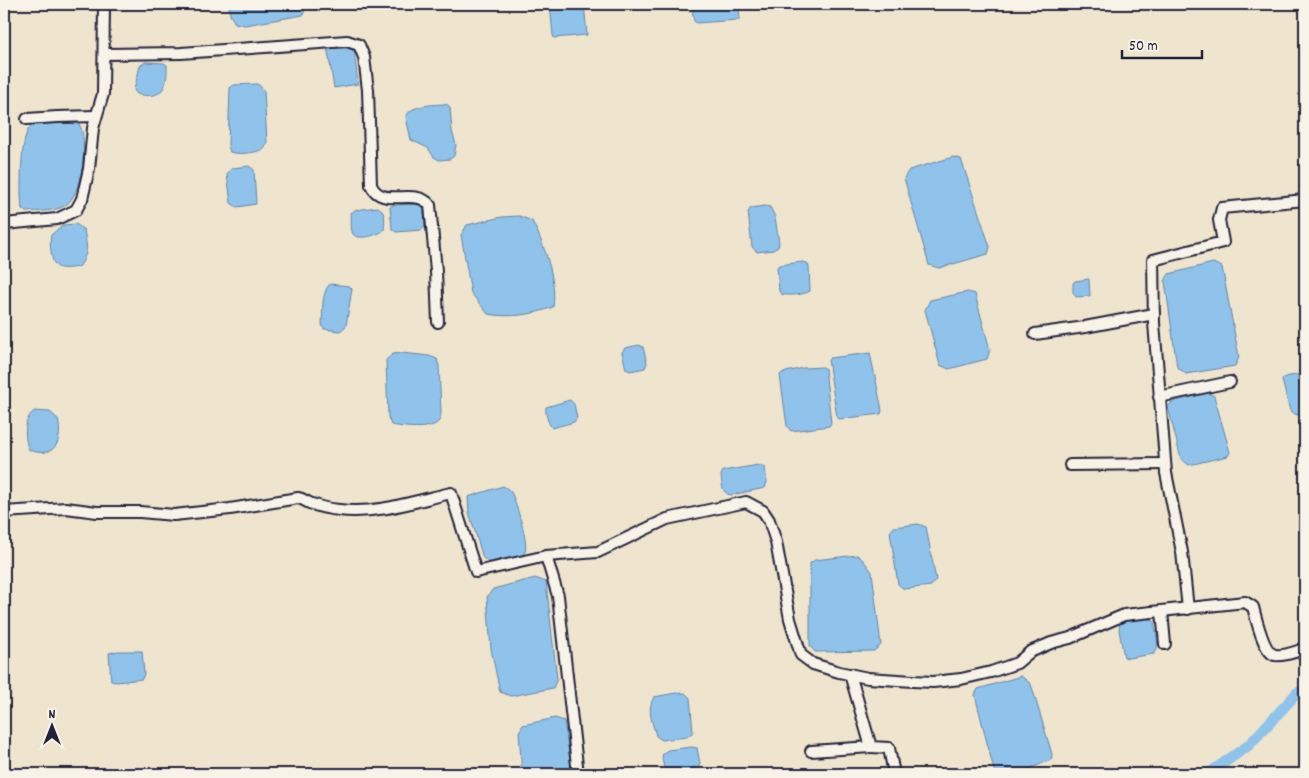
<svg xmlns="http://www.w3.org/2000/svg" width="1309" height="778" font-family="Dekko,sans-serif">
<style>
.water{fill:#90c3ec;stroke:#6483a5}
.lines{fill:none;stroke-linecap:round;stroke-linejoin:round}
.canal{stroke:#90c3ec;stroke-width:11}
.minor-casing{stroke:#22223b;stroke-width:14}
.minor{stroke:#f7f3e8;stroke-width:10}
</style>
<rect width="100%" height="100%" fill="#efe5ce"/>
<filter id="ink" filterUnits="userSpaceOnUse"><feTurbulence type="fractalNoise" baseFrequency=".02" numOctaves="2"/><feDisplacementMap in="SourceGraphic" scale="10" xChannelSelector="R" yChannelSelector="G"/><feConvolveMatrix kernelMatrix="1 2 1 2 8 2 1 2 1" color-interpolation-filters="sRGB"/></filter>
<g filter="url(#ink)">
<g class="water">
<path d="M229,4h78l-4,11 -58,10 -10,-2 -5,-8z"/>
<path d="M552,4h32l3,31 -33,3 -1,-3 -3,-30z"/>
<path d="M691,4h47l2,14 -2,2 -42,3 -2,-2z"/>
<path d="M350,45l4,4 4,35 -24,4 -7,-42z"/>
<path d="M145,62l19,1 3,2c1,24 -6,35 -30,29l-3,-4 6,-24z"/>
<path d="M257,84l3,2 4,5 3,51 -3,7c-9,4 -24,6 -34,3l-2,-7 2,-57 4,-3z"/>
<path d="M443,104l5,1 2,3 2,23 4,14 -2,11 -4,3 -11,1 -5,-3 -6,-9 -17,-8 -5,-23c4,-12 25,-12 37,-13z"/>
<path d="M45,122l34,2c10,15 3,74 -15,82 -11,6 -26,5 -38,6l-4,-3c-2,-15 -2,-72 8,-82 4,-4 10,-4 15,-5z"/>
<path d="M953,157l8,2 29,88 -2,7 -49,14 -10,-3 -25,-87 5,-8z"/>
<path d="M249,166l5,4 2,34 -19,3 -6,-4 -4,-29 5,-6z"/>
<path d="M420,204l4,2 1,21 -3,3 -26,2 -4,-3 -2,-22 3,-2z"/>
<path d="M765,206l5,1 5,10 4,26 -1,4 -5,3 -16,2 -5,-5 -4,-35 3,-4z"/>
<path d="M378,207c8,5 7,14 6,23 -5,5 -26,11 -31,4 -3,-5 -1,-15 -2,-21l4,-3z"/>
<path d="M519,216l13,5c12,23 25,59 21,86 -20,8 -44,11 -65,7l-17,-21 -10,-58 6,-10 35,-8z"/>
<path d="M76,224l8,6c3,16 5,23 -5,37 -17,2 -26,5 -28,-16 -1,-6 -1,-10 0,-16l12,-10z"/>
<path d="M802,262l5,1 2,4 1,24c-7,4 -21,5 -29,3l-2,-3 -2,-24 2,-2z"/>
<path d="M1213,263l9,4 17,90 -4,9 -49,8 -9,-7 -12,-86 4,-7z"/>
<path d="M1088,279h1l1,17 -14,1 -3,-5v-9l2,-2z"/>
<path d="M330,284l19,2 3,3 -6,37 -6,5 -16,-2 -2,-4c1,-12 -1,-33 8,-41z"/>
<path d="M968,292l7,2 15,56 -3,9 -38,10 -9,-4 -15,-55 5,-10z"/>
<path d="M639,345l4,2 4,16 -2,5 -15,3 -4,-2 -4,-17 3,-4z"/>
<path d="M402,353l27,3 8,3 2,7 2,47c0,1 -2,8 -2,8 -7,10 -37,6 -48,4l-3,-8 -2,-57 7,-6z"/>
<path d="M870,353l12,57 -1,4 -42,5 -2,-2 -9,-57 2,-2z"/>
<path d="M823,367l2,1 6,55 -2,3 -38,5 -4,-5 -7,-51 2,-2 21,-5z"/>
<path d="M1305,373v41l-8,1 -7,-4 -8,-31 3,-3z"/>
<path d="M1208,393l6,3 16,56 -2,4 -39,9 -8,-6 -13,-52 4,-5z"/>
<path d="M570,400l4,4 3,14 -3,4 -22,6c-4,-5 -7,-15 -6,-21z"/>
<path d="M35,411l15,1 8,7c5,23 -3,40 -29,31 -5,-11 -6,-33 6,-39z"/>
<path d="M758,465l7,3 2,14 -2,6 -34,7c-10,-2 -9,-12 -10,-20l2,-4z"/>
<path d="M503,486c4,2 7,4 9,8 4,10 17,49 13,58 -4,8 -17,8 -25,10 -7,1 -12,2 -17,-4l-14,-46 -1,-15z"/>
<path d="M918,524l8,3 10,53 -5,6 -27,3 -6,-5 -8,-52 4,-5z"/>
<path d="M857,555l6,5 9,12 9,73 -7,6 -59,1 -5,-6v-83l5,-3z"/>
<path d="M535,578l11,4 11,97 -4,9 -42,8 -11,-4 -9,-43 -4,-52 6,-8z"/>
<path d="M1148,618l6,3c1,10 7,26 0,33l-26,4 -4,-1 -5,-27 1,-7 5,-2z"/>
<path d="M118,651h24l2,23 -2,5 -25,3 -6,-1 -2,-28z"/>
<path d="M1021,676l10,8 21,70 -1,6 -35,14h-21l-20,-79 3,-6z"/>
<path d="M676,693h9l5,5 3,34 -6,5 -25,3 -6,-4c-3,-13 -10,-26 -2,-39z"/>
<path d="M555,718l9,3 7,44 -4,6 -18,3h-26l-1,-1 -3,-41 4,-7z"/>
<path d="M691,747l6,1 3,16 -3,7 -21,3 -11,-2 -3,-13 1,-6 5,-3z"/>
</g>
<g class="lines">
<path class="canal" d="M1208,774l41,-29 48,-52 8,-3"/>
<g class="minor-casing">
<g id="minor">
<path d="M104,54l77,-1 166,-12 12,4 5,12 4,33 3,95c11,25 44,1 59,20l6,66 2,51"/>
<path d="M27,119l30,-2 39,-1"/>
<path d="M4,224l53,-5 19,-9 6,-11 7,-30 4,-41 10,-34 1,-90"/>
<path d="M1035,334l50,-7 69,-13"/>
<path d="M1159,397l71,-15"/>
<path d="M1070,465l95,-1"/>
<path d="M4,512l62,-4 31,4h43l34,3 56,-6 68,-11c6,1 8,4 14,6 8,3 18,5 27,6 37,5 76,-9 112,-17l25,79 70,-16 12,40 20,178"/>
<path d="M546,556l52,-4 69,-33 79,-17 17,9 6,9 7,22 14,77 11,36 12,9 26,8 29,6 45,3 20,1 28,-3 30,-7 26,-9 13,-11 21,-9 19,-5 54,-23 121,-13 8,5c3,11 11,46 22,48 9,2 21,-4 30,-6"/>
<path d="M1188,609l-6,-57 -16,-79 -12,-150 -1,-63 70,-18 -4,-22 3,-12 83,-8"/>
<path d="M1162,611l3,33"/>
<path d="M850,674l21,73 18,1 5,26"/>
<path d="M811,751l60,-4"/>
</g>
</g>
<use href="#minor" class="minor"/>
</g>
</g>
<rect width="1309" height="778" fill="none" stroke="#f7f3e8" stroke-width="20"/>
<rect x="10" y="10" width="1289" height="758" fill="none" stroke="#22223b" stroke-width="2" filter="url(#ink)"/>
<g transform="translate(52 726)" stroke="#f7f3e8" stroke-width="4" paint-order="stroke">
<path d="M0-4L9 19L0 12L-9 19Z" fill="#22223b"/>
<text y="-8" font-size="14" font-weight="bold" text-anchor="middle" fill="#22223b">N</text>
</g>
<path d="M1122 50v8h80v-8" fill="none" stroke="#22223b" stroke-width="2.5"/>
<text x="1129" y="50" font-size="15" fill="#22223b" stroke="#f7f3e8" stroke-width="4" paint-order="stroke">50 m</text>
</svg>
